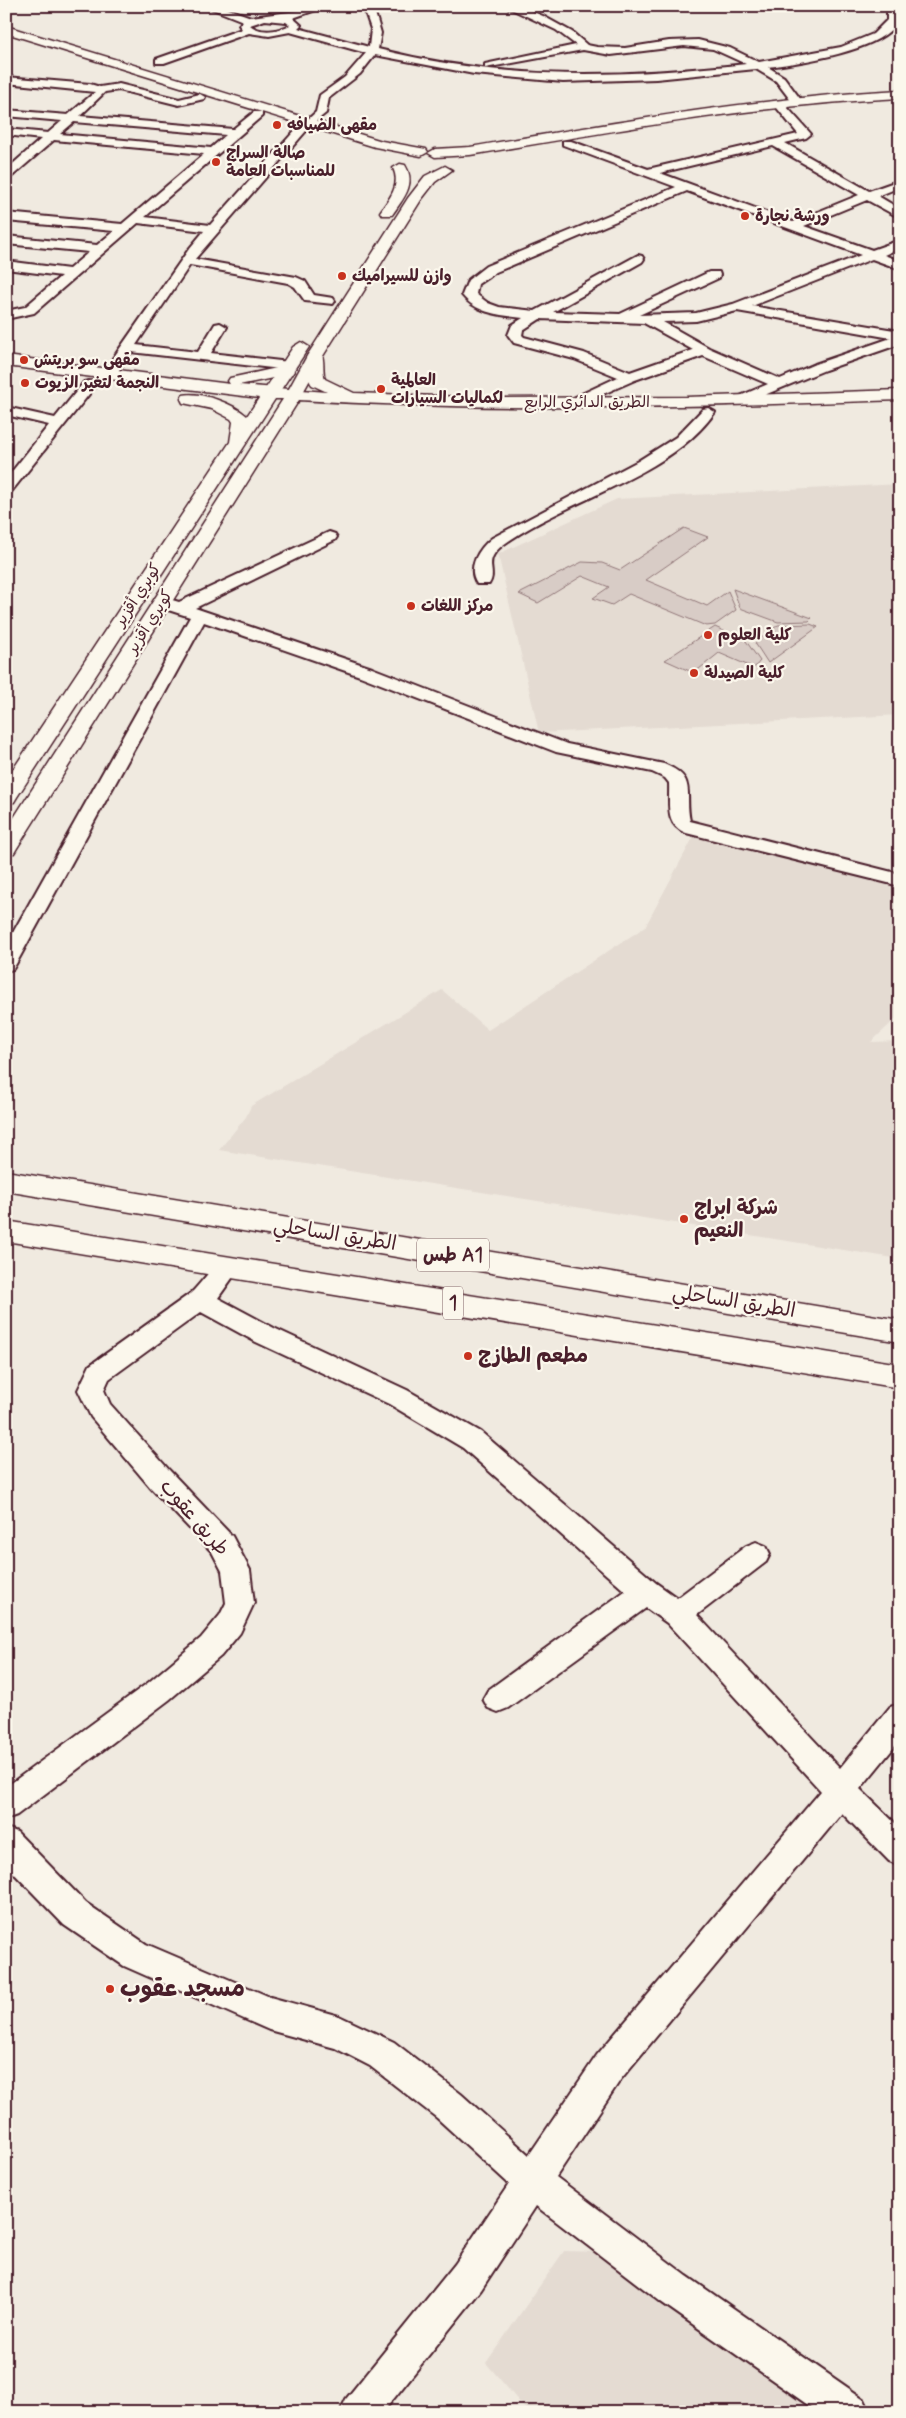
<svg xmlns="http://www.w3.org/2000/svg" width="906" height="2418" font-family="Mynerve,'Playpen Sans Arabic',sans-serif">
<style>
.built{fill:#e4dbd2}
.green{fill:#d8ccc6;stroke:#917678}
.lines{fill:none;stroke-linecap:round;stroke-linejoin:round}
.minor-casing{stroke:#4a1f2b;stroke-width:4}
.tertiary-casing{stroke:#4a1f2b;stroke-width:3}
.secondary-casing{stroke:#4a1f2b;stroke-width:3}
.primary-casing{stroke:#4a1f2b;stroke-width:3}
.trunk-casing{stroke:#4a1f2b;stroke-width:3}
.minor{fill:#fbf7ec;fill-rule:evenodd}
.tertiary{fill:#fbf7ec;fill-rule:evenodd}
.secondary{fill:#fbf7ec;fill-rule:evenodd}
.primary{fill:#fbf7ec;fill-rule:evenodd}
.trunk{fill:#fbf7ec;fill-rule:evenodd}
.poi-dot{fill:#c8321e;stroke:#fbf7ec;stroke-width:2}
.labels{text-anchor:middle;dominant-baseline:central;stroke-width:4.5;stroke-linejoin:round;paint-order:stroke}
.far-poi-label{font-size:16px;font-weight:bold;fill:#4a1f2b;stroke:#fbf7ec;text-anchor:start}
.far-street-label{font-size:16px;fill:#4a1f2b;stroke:#fbf7ec}
.shield{fill:#fbf7ec;stroke:#7f6065;stroke-width:1}
.shield-label{font-size:19px;font-weight:bold;fill:#4a1f2b}
.poi-label{font-size:20px;font-weight:bold;fill:#4a1f2b;stroke:#fbf7ec;text-anchor:start}
.street-label{font-size:20px;fill:#4a1f2b;stroke:#fbf7ec}
.near-poi-label{font-size:24px;font-weight:bold;fill:#4a1f2b;stroke:#fbf7ec;text-anchor:start}
</style>
<rect width="100%" height="100%" fill="#f0eae0"/>
<filter id="ink" filterUnits="userSpaceOnUse"><feTurbulence type="fractalNoise" baseFrequency=".02" numOctaves="2"/><feDisplacementMap in="SourceGraphic" scale="10" xChannelSelector="R" yChannelSelector="G"/><feConvolveMatrix kernelMatrix="1 2 1 2 8 2 1 2 1" color-interpolation-filters="sRGB"/></filter>
<g filter="url(#ink)">
<g class="built">
<path d="M900,484v231l-361,18 -41,-179 119,-55z"/>
<path d="M694,836l206,49v130l-29,27 29,-1v218l-681,-109 27,-33 5,-11 191,-116 46,40 157,-103z"/>
<path d="M564,2251l36,1 245,160h-317l-42,-49z"/>
</g>
<g class="green">
<path d="M684,528l24,9 -62,43 61,26 21,-15 8,19 -21,15 -9,1 -77,-32 -17,11 -19,-7 16,-11 -27,-11 -44,27 -19,-9 63,-32 20,1 18,7z"/>
<path d="M733,589l79,29 -3,3 -31,1 -38,-14z"/>
<path d="M810,624l8,3 -50,36 -13,-20 23,-18z"/>
<path d="M715,627l31,14 14,20 -6,7 -35,-15 -25,20 -29,-13z"/>
</g>
<g class="lines">
<g class="minor-casing">
<g id="minor">
<path d="M205,6h15l31,11 46,-6 15,-5h15l-34,12 8,7 -3,3 71,19 2,-18 -8,-23h10l8,27 -3,16c127,32 239,29 368,15l-33,-15 -29,-3 -73,9 -28,-5 -98,18v-4l91,-19 -20,-15 -51,-24h14l24,10 29,16 15,13 10,2 28,1 44,-7 29,-1 32,8 29,14 82,-15 32,-13 14,-14v-14h10c0,5 2,11 0,16 -15,29 -99,41 -129,45l16,10 17,23 -5,3 -4,-1 -16,-21 -20,-12 -100,10 -93,3 -89,-8 -99,-19 -15,19 -31,24 -3,15 -15,12 -6,-3 11,-10 4,-17 25,-18 21,-24 -76,-21 -21,4 -20,-3 -85,30h-8v-4l86,-30 -3,-4 4,-4zM265,20l21,2 4,3c-12,6 -29,9 -40,0z"/>
<path d="M6,77l84,7 10,3 19,-3 60,15 21,-5 5,3 -1,2 -25,6 -60,-15 -14,2 -25,24 153,13 21,-17h8v4l-117,101 65,8 88,-98h8v4l-111,128 101,18 9,4 9,14 19,3 2,3 -2,3 -28,-3 -10,-14 -7,-4 -98,-18 -54,80 62,7 17,-28 5,-1 7,4 -16,26 78,9 7,4 -2,3 -5,1 -158,-18 -17,25 -5,1 -7,-4 87,-125 15,-18 -66,-8 -104,90 -28,6v-8l19,-4 36,-31 -55,-7v-8l63,8 20,-17 -83,-8v-8l91,9 17,-14 -108,-10v-8l116,11 82,-70 -150,-14 -44,38 -4,1v-9l35,-31 -35,-4v-6l42,4 14,-12 -56,-5v-6l62,5 27,-23 -89,-9zM74,122l152,13 -15,13 -151,-14z"/>
<path d="M782,105l4,1 25,28 -5,4 -21,5 84,48 31,-11v7l-22,9 22,13v9l-33,-18 -63,26 68,24 28,-10v8l-16,7 16,6v8l-28,-10 -120,47 148,25v13l-75,26 -80,33 -7,-4 2,-3 28,-12 -65,-28 -68,24 -59,26 -7,-4 2,-3 47,-22 -44,-18 -60,-16 -6,-8 4,-10 11,-7c-22,-3 -46,-4 -61,-23l6,-15 18,-14 190,-79 -113,-42v-4h8l77,28 150,-35 -21,-26zM773,146l86,49 -66,27 -133,-49zM687,191l174,64 -128,49 -37,9 -57,2 80,-37 1,-3 -1,-3h-10l-89,42 -67,-2 89,-50 2,-3 -2,-3 -4,-1 -103,56 -36,-4 -11,-4 -12,-9 2,-10 18,-12zM737,311l154,27 -76,26 -35,15 -71,-31 -46,-26 33,-1zM540,319l104,4 49,27 -63,22 -46,-19 -60,-16 -2,-2 1,-5z"/>
<path d="M89,381l5,1 2,3 -2,3 -83,104 -5,2v-15l43,-54 -43,-10v-8l49,11 29,-36z"/>
<path d="M708,408l7,4c-45,65 -149,87 -212,133 -22,17 -5,26 -14,39h-12c-11,-16 2,-36 15,-46l146,-77 38,-24 27,-28z"/>
<path d="M329,532l6,2 2,3 -2,3 -140,68 177,60 195,76 97,20c34,14 20,28 26,57l210,53v12l-214,-53c-22,-9 -16,-29 -17,-50l-4,-5 -13,-6 -96,-20 -196,-76 -156,-54 -188,342 -3,5 -7,2v-26l184,-328 -34,-11 -2,-4 2,-4 6,-1 17,5z"/>
<path d="M228,1258l9,3 3,6 -22,31 56,30 133,62 74,42 175,151 21,15 69,-52 10,-4 10,4 4,8 -4,8 -69,53 143,153 50,-61 10,-3v36l-40,49 40,39v37l-11,-4 -47,-48 -221,266 -65,98 131,99 177,123 6,13h-52l-157,-110 -125,-96 -55,84 -98,122h-43l6,-13 109,-135 54,-80 -72,-66 -67,-52 -35,-18 -66,-18 -145,-64 -60,-41 -58,-60v-37l11,4 69,71 60,41 124,53 69,19 55,26 67,52 68,61 68,-100 224,-264 -154,-168 -21,-15 -138,100 -10,4 -10,-4 -5,-9 5,-9 137,-99 -162,-143 -74,-44 -133,-62 -55,-30 -92,67 -5,11 6,14 60,67 62,65 18,34 4,33 -14,30 -19,23 -52,44 -152,115 -11,4v-32l143,-105 52,-44 19,-23 6,-12 -4,-32 -10,-19 -62,-65 -59,-70 -13,-27 12,-25 101,-72c12,-11 22,-30 37,-35z"/>
</g>
</g>
<g class="tertiary-casing">
<path id="tertiary" d="M6,26l376,115 44,8 2,3 -7,4 -46,-9 -369,-114z"/>
</g>
<g class="secondary-casing">
<g id="secondary">
<path d="M900,90v8c-145,7 -287,33 -430,57l-35,2 -7,-4 7,-4 35,-2c143,-24 285,-49 430,-57z"/>
<path d="M400,164l5,1c12,19 -2,34 -13,50h-10l-2,-3c10,-14 21,-27 13,-44z"/>
<path d="M445,166l7,4 -17,12 -14,18 -98,156 -22,40 -2,4h-12l-2,-4 22,-40 101,-158 17,-22z"/>
<path d="M301,342l8,5 -31,47 -2,3h-12l-2,-3 31,-47z"/>
</g>
</g>
<g class="primary-casing">
<path id="primary" d="M315,351l6,2c4,6 1,18 4,26l29,14 139,5 193,-1 214,-7v10c-201,7 -401,12 -601,0l-282,448 -3,5 -8,2v-25l277,-431h-8l-258,398 -3,5 -8,2v-24l224,-338 3,-20 -2,-3 -19,-10 -29,-6 -2,-4 2,-4c17,-4 51,9 64,21l12,-18 -253,-32v-10l224,28 -2,-3 2,-3 56,-12 6,2 2,3 -2,3 -53,11 88,7 -15,-7c-6,-9 -9,-23 -3,-32z"/>
</g>
<g class="trunk-casing">
<g id="trunk">
<path d="M6,1171l894,149v22l-894,-151z"/>
<path d="M6,1221l894,143v24l-894,-147z"/>
</g>
</g>
<use href="#minor" class="minor"/>
<use href="#tertiary" class="tertiary"/>
<use href="#secondary" class="secondary"/>
<use href="#primary" class="primary"/>
<use href="#trunk" class="trunk"/>
</g>
</g>
<g class="poi-dot">
<circle cx="277" cy="125" r="5"/>
<circle cx="216" cy="162" r="5"/>
<circle cx="745" cy="216" r="5"/>
<circle cx="342" cy="276" r="5"/>
<circle cx="24" cy="360" r="5"/>
<circle cx="25" cy="383" r="5"/>
<circle cx="381" cy="389" r="5"/>
<circle cx="411" cy="606" r="5"/>
<circle cx="708" cy="635" r="5"/>
<circle cx="694" cy="673" r="5"/>
<circle cx="684" cy="1219" r="5"/>
<circle cx="468" cy="1356" r="5"/>
<circle cx="110" cy="1989" r="5"/>
</g>
<g class="labels">
<g class="far-poi-label">
<text x="287" y="125">مقهى الضيافه</text>
<text x="226" y="153">صالة السراج<tspan x="226" dy="18">للمناسبات العامة</tspan></text>
<text x="755" y="216">ورشة نجارة</text>
<text x="352" y="276">وازن للسيراميك</text>
<text x="34" y="360">مقهى سو بريتش</text>
<text x="391" y="380">العالمية<tspan x="391" dy="18">لكماليات السيارات</tspan></text>
<text x="35" y="383">النجمة لتغير الزيوت</text>
<text x="421" y="606">مركز اللغات</text>
<text x="718" y="635">كلية العلوم</text>
<text x="704" y="673">كلية الصيدلة</text>
</g>
<g class="far-street-label">
<text x="587" y="402">الطريق الدائري الرابع</text>
<text transform="translate(138 595) rotate(-57)">كوبري أقزير</text>
<text transform="translate(150 622) rotate(-58)">كويري أقزير</text>
</g>
<g class="shield">
<rect x="417" y="1238.5" width="72" height="33" rx="4"/>
<rect x="443" y="1286.5" width="20" height="33" rx="4"/>
</g>
<g class="shield-label">
<text x="453" y="1255">طس A1</text>
<text x="453" y="1303">1</text>
</g>
<g class="poi-label">
<text x="694" y="1208">شركة ابراج<tspan x="694" dy="23">النعيم</tspan></text>
<text x="478" y="1356">مطعم الطازج</text>
</g>
<g class="street-label">
<text transform="translate(335 1235) rotate(9)">الطريق الساحلي</text>
<text transform="translate(734 1302) rotate(9)">الطريق الساحلي</text>
<text transform="translate(194 1518) rotate(49)">طريق عقوب</text>
</g>
<g class="near-poi-label">
<text x="120" y="1989">مسجد عقوب</text>
</g>
</g>
<rect width="906" height="2418" fill="none" stroke="#fbf7ec" stroke-width="25"/>
<rect x="12" y="12" width="881" height="2393" fill="none" stroke="#4a1f2b" stroke-width="2" filter="url(#ink)"/>
</svg>
